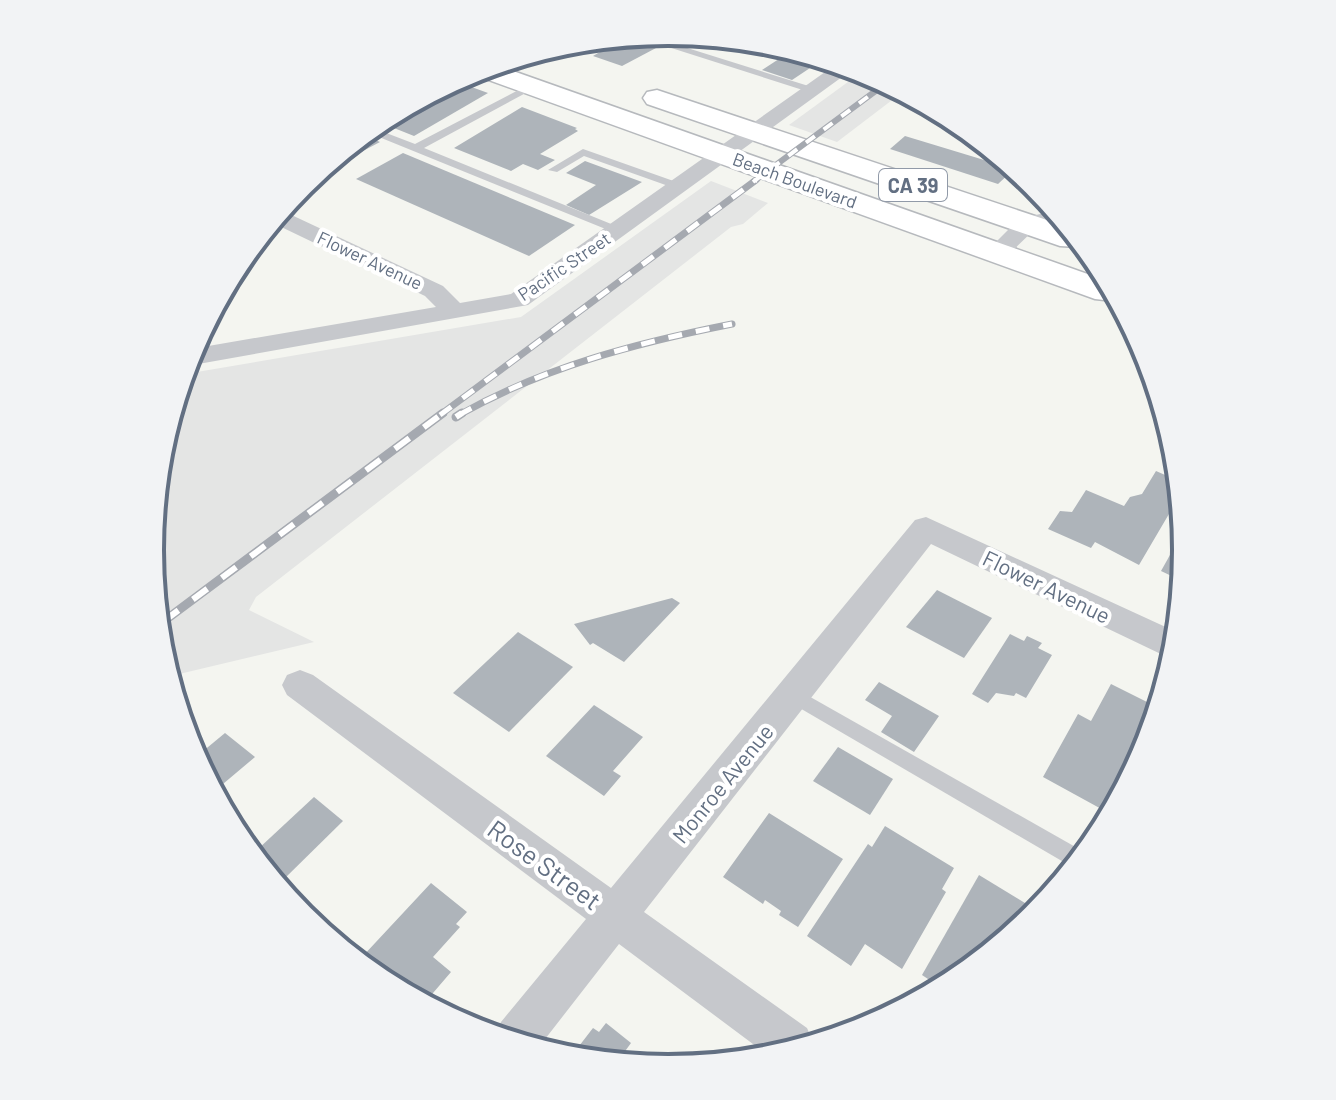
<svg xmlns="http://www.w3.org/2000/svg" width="1336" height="1100" font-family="Barlow,sans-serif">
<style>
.built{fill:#e4e5e4}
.building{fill:#aeb4ba}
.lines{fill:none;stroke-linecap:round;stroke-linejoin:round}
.primary-casing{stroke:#b6b9bd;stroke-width:3}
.service{fill:#c6c8cc;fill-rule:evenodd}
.minor{fill:#c6c8cc;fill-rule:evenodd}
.primary{fill:#fff;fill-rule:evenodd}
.rail-far2-casing{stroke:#a5a9b0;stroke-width:6}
.rail-far1-casing{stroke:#a5a9b0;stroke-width:7}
.rail-casing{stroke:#a5a9b0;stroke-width:9}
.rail-far2{stroke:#fff;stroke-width:4;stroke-dasharray:11;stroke-linecap:butt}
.rail-far1{stroke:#fff;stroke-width:5;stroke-dasharray:14;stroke-linecap:butt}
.rail{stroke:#fff;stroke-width:6;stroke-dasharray:18;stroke-linecap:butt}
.labels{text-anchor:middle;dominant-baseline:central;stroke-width:8;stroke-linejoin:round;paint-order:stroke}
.far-street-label{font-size:18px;fill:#626f82;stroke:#fff}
.shield{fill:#fff;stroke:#919aa8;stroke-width:2}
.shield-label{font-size:20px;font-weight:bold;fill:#626f82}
.street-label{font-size:22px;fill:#626f82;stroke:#fff}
.near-street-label{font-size:26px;fill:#626f82;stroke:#fff}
.rim{fill:none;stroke:#626f82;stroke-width:4}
</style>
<rect width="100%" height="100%" fill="#f4f5f0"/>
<g class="built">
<path d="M863,71l37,23 -63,48 -48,-17z"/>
<path d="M711,181l57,22 -25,21 -12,3 -475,370 -7,13 65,32 -139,33 -25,-125 35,-176 336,-57z"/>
</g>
<g class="building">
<path d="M630,40l26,8 -34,18 -29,-10 22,-13z"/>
<path d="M785,55l34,7 -27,18 -30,-10z"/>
<path d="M455,81l33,12 -74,43 -25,-10z"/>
<path d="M522,107l55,21 -2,1 3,2 -38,23 15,6 -17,10 -15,-6 -12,7 -57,-23z"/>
<path d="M905,136l89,27 19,7 -15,14 -108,-35z"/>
<path d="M371,138l9,4 -55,29 -1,-2z"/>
<path d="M403,153l172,72 -46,31 -173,-77z"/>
<path d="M585,161l57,21 -53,33 -23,-10 30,-20 -30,-12z"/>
<path d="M1156,471l16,7 4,24 -37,63 -44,-23 -4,6 -43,-19 12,-18 12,1 14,-22 38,16 6,-9 12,-3z"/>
<path d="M1175,546l11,5 -6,29 -19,-9z"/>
<path d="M937,590l55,28 -28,40 -58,-31z"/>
<path d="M672,598l8,5 -56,59 -31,-19 -3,2 -16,-21z"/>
<path d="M518,632l55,35 -64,65 -56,-39z"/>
<path d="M1010,634l14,7 3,-5 15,7 -4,5 14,7 -26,43 -10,-5 -2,3 -18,-3 -8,10 -16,-9z"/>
<path d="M879,682l60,34 -25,36 -33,-20 11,-16 -27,-16z"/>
<path d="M1111,684l44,22 -20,38 6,4 -36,63 -62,-34 35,-63 13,7z"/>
<path d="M594,705l49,32 -30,34 8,5 -17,20 -58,-40z"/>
<path d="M225,733l30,24 -38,32 -21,-32z"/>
<path d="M838,747l55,32 -23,36 -57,-34z"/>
<path d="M314,797l29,24 -60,59 -14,-12 -12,-18z"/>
<path d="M769,813l74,46 -45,68 -19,-12 2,-4 -16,-11 -2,4 -40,-27z"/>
<path d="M885,826l69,42 -12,21 4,3 -44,77 -37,-25 -14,22 -44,-30 61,-92 4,3z"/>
<path d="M979,875l59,36 -4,6 -100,66 -12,-8z"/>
<path d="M431,883l36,29 -11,12 4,3 -27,30 18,15 -24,28 -65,-43z"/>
<path d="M606,1023l25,20 -8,11 10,7 -57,-11 17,-22 6,4z"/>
</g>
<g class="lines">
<g class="primary-casing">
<g id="primary">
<path d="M499,66l597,211 17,24 -18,-2 -620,-224 -3,-4z"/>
<path d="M657,90l405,135 15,22 -17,-1 -413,-142 -4,-6 4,-6z"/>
</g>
</g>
<g class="service">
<path d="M649,36l166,52 2,2 -8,2 -169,-54z"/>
<path d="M532,83l3,1v4l-111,60 197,80v4h-8l-239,-97 7,-4 34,13z"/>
<path d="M583,149l99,35 2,2 -10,2 -90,-32 -27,16 -9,-2z"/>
<path d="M197,340l21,10v6h-10l-16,-9z"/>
<path d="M792,688l6,2 281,159 -10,15h-2l-281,-164 -3,-5 3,-5z"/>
</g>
<g class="minor">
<path d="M835,65l18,4 -325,236 -341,61 4,-17 245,-42 -11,-11 -150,-72 8,-13 160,75 17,17 51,-9z"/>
<path d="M1053,211l7,12 -25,6 -30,29h-16l-4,-5 34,-34z"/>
<path d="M926,517l244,112 -5,27 -234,-112 -287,368 163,116 5,11 -51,11 -142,-106 -77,99 -46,-9 5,-12 85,-103 -299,-224 -5,-10 5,-10 13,-5 13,5 298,213 304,-368z"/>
</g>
<use href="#primary" class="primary"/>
<g class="rail-far2-casing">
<path id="rail-far2" d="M753,182l132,-98"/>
</g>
<g class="rail-far1-casing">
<g id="rail-far1">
<path d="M440,415l316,-235"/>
<path d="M459,415c85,-48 177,-72 273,-91"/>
</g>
</g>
<g class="rail-casing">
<g id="rail">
<path d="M456,417l6,-4"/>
<path d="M164,621l279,-208"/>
</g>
</g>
<use href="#rail-far2" class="rail-far2"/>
<use href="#rail-far1" class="rail-far1"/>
<use href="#rail" class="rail"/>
</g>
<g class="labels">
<g class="far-street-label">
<text transform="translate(795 180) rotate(20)">Beach Boulevard</text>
<text transform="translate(370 260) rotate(25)">Flower Avenue</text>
<text transform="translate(564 266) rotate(-34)">Pacific Street</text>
</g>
<rect class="shield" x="879" y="169" width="68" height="32" rx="6"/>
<g class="shield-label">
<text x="913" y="185">CA 39</text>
</g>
<g class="street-label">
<text transform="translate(1047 586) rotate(26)">Flower Avenue</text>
<text transform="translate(722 783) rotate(-51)">Monroe Avenue</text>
</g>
<g class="near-street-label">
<text transform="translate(545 864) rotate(36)">Rose Street</text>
</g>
</g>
<path d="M0 0H1336V1100H0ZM164 550a504 504 0 1 1 1008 0a504 504 0 1 1-1008 0Z" fill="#f2f3f5" fill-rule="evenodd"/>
<path class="rim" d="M164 550a504 504 0 1 1 1008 0a504 504 0 1 1-1008 0Z"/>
</svg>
